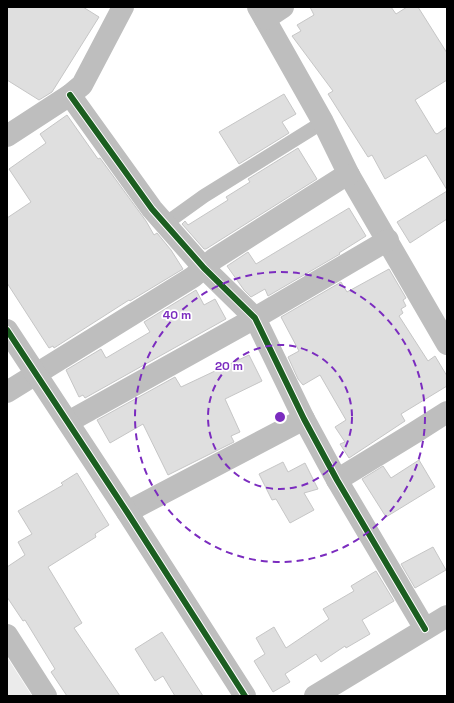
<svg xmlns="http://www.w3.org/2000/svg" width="454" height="703" font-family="'Space Grotesk',sans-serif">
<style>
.green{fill:#ebebeb}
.building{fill:#dfdfdf;stroke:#c6c6c6}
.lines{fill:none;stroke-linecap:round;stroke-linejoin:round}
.service{stroke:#bebebe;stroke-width:14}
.minor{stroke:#bebebe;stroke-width:22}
.tertiary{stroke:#bebebe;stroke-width:22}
.cycleway-casing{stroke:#fff;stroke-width:8}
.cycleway{stroke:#1b5e20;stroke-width:6}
.ring{fill:none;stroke:#7b2cbf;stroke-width:2;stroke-dasharray:7 5}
.centre{fill:#7b2cbf;stroke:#fff;stroke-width:2}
.ring-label{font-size:12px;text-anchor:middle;font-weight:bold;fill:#7b2cbf;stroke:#fff;stroke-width:3.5;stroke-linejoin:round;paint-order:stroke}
</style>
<rect width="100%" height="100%" fill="#fff"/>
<path class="green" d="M7,657l25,39h-25z"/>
<g class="building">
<path d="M7,7h76l16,10 -47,75 -13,8 -32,-20z"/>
<path d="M310,7h81l5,7 11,-7h11l29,46v27l-32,20 20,33 2,1 10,-7v63l-21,-35 -41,24 -13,-24 -4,2 -40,-63 5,-3 -41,-55 9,-5 -4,-6 17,-10z"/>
<path d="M284,94l12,20 -14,8 7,11 -50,31 -20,-32z"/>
<path d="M67,115l31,44 2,-1 46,63 8,14 3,-2 14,17 12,19 -53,32 -1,-1 -75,48 -1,-2 -4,2 -42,-65v-65l24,-16 -22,-33 37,-26 -6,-9z"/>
<path d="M298,148l19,31 -111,70h-2l-22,-25 3,-3 3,4 40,-25 -2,-3 24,-15 -2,-3z"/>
<path d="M447,191v28l-37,24 -13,-21z"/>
<path d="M349,208l17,28 -27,17 1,1 -72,42 -3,-7 -14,8 -7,-7 -17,-24 21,-14 8,12z"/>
<path d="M389,269l17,29 -3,2 3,6 -5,3 2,4 -4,3 29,45 7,-5 12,20v10l-46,28 4,7 -56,37 -9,-14 5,-2 -10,-15 11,-7 -26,-45 -17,10 -5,-6 -10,-22 11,-6 -18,-34 60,-35 6,10z"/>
<path d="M196,290l8,15 11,-6 11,20 -141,79 -2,-3 -4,2 -13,-27 35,-21 5,9 44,-26 -6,-10z"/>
<path d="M249,355l13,26 -37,18 15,33 -9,4 3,6 -66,33 -25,-51 -33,19 -13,-23 78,-43 6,10z"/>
<path d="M419,460l16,27 -49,30 -24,-38 21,-13 8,12z"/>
<path d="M283,462l5,10 17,-9 13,26 -14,4 10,17 -24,13 -14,-24 -4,1 -13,-26z"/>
<path d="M77,473l32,52 -14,9 1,3 -48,30 34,56 -8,5 46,68h-53l-16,-24 4,-3 -30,-49 -2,1 -16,-24v-30l18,-12 -7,-13 14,-8 -14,-23 45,-26 -2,-2z"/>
<path d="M433,547l13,23 -31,18 -14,-24z"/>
<path d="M376,571l18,30 -32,19 8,14 -24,14 -1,-2 -24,16 -5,-8 -31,20 5,8 -17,10 -19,-31 11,-7 -9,-16 18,-11 12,21 43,-29 -6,-10 31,-18 -3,-5z"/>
<path d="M162,632l41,64h-28l-12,-20 -8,5 -20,-32z"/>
</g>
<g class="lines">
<path class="service" d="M165,224l39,-28 119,-74"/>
<g class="minor">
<path d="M258,7l65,115 26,53 98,169"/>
<path d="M265,19l18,-12"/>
<path d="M70,95l82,114 52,59 51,50 49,101 33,61 88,149"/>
<path d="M7,136l63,-41 12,-10 41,-78"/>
<path d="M7,392l186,-115 21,-18 129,-82 6,-2"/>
<path d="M68,422l187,-104 133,-78"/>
<path d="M337,480l77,-47 33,-21"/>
<path d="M127,512l177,-93"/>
<path d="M7,635l39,61"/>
<path d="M315,696l132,-80"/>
</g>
<path class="tertiary" d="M7,330l120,182 118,184"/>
<g class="cycleway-casing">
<g id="cycleway">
<path d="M70,95l82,114 52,59 51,50 49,101 33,61 88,149"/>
<path d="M7,330l120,182 118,184"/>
</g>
</g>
<use href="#cycleway" class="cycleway"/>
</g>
<g class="ring">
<circle cx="280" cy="417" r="72"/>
<circle cx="280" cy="417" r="145"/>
</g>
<circle cx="280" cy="417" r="6" class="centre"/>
<g class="ring-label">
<text x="177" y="319">40 m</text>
<text x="229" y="370">20 m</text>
</g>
<rect width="454" height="703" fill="none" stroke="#000000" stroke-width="16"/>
</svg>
